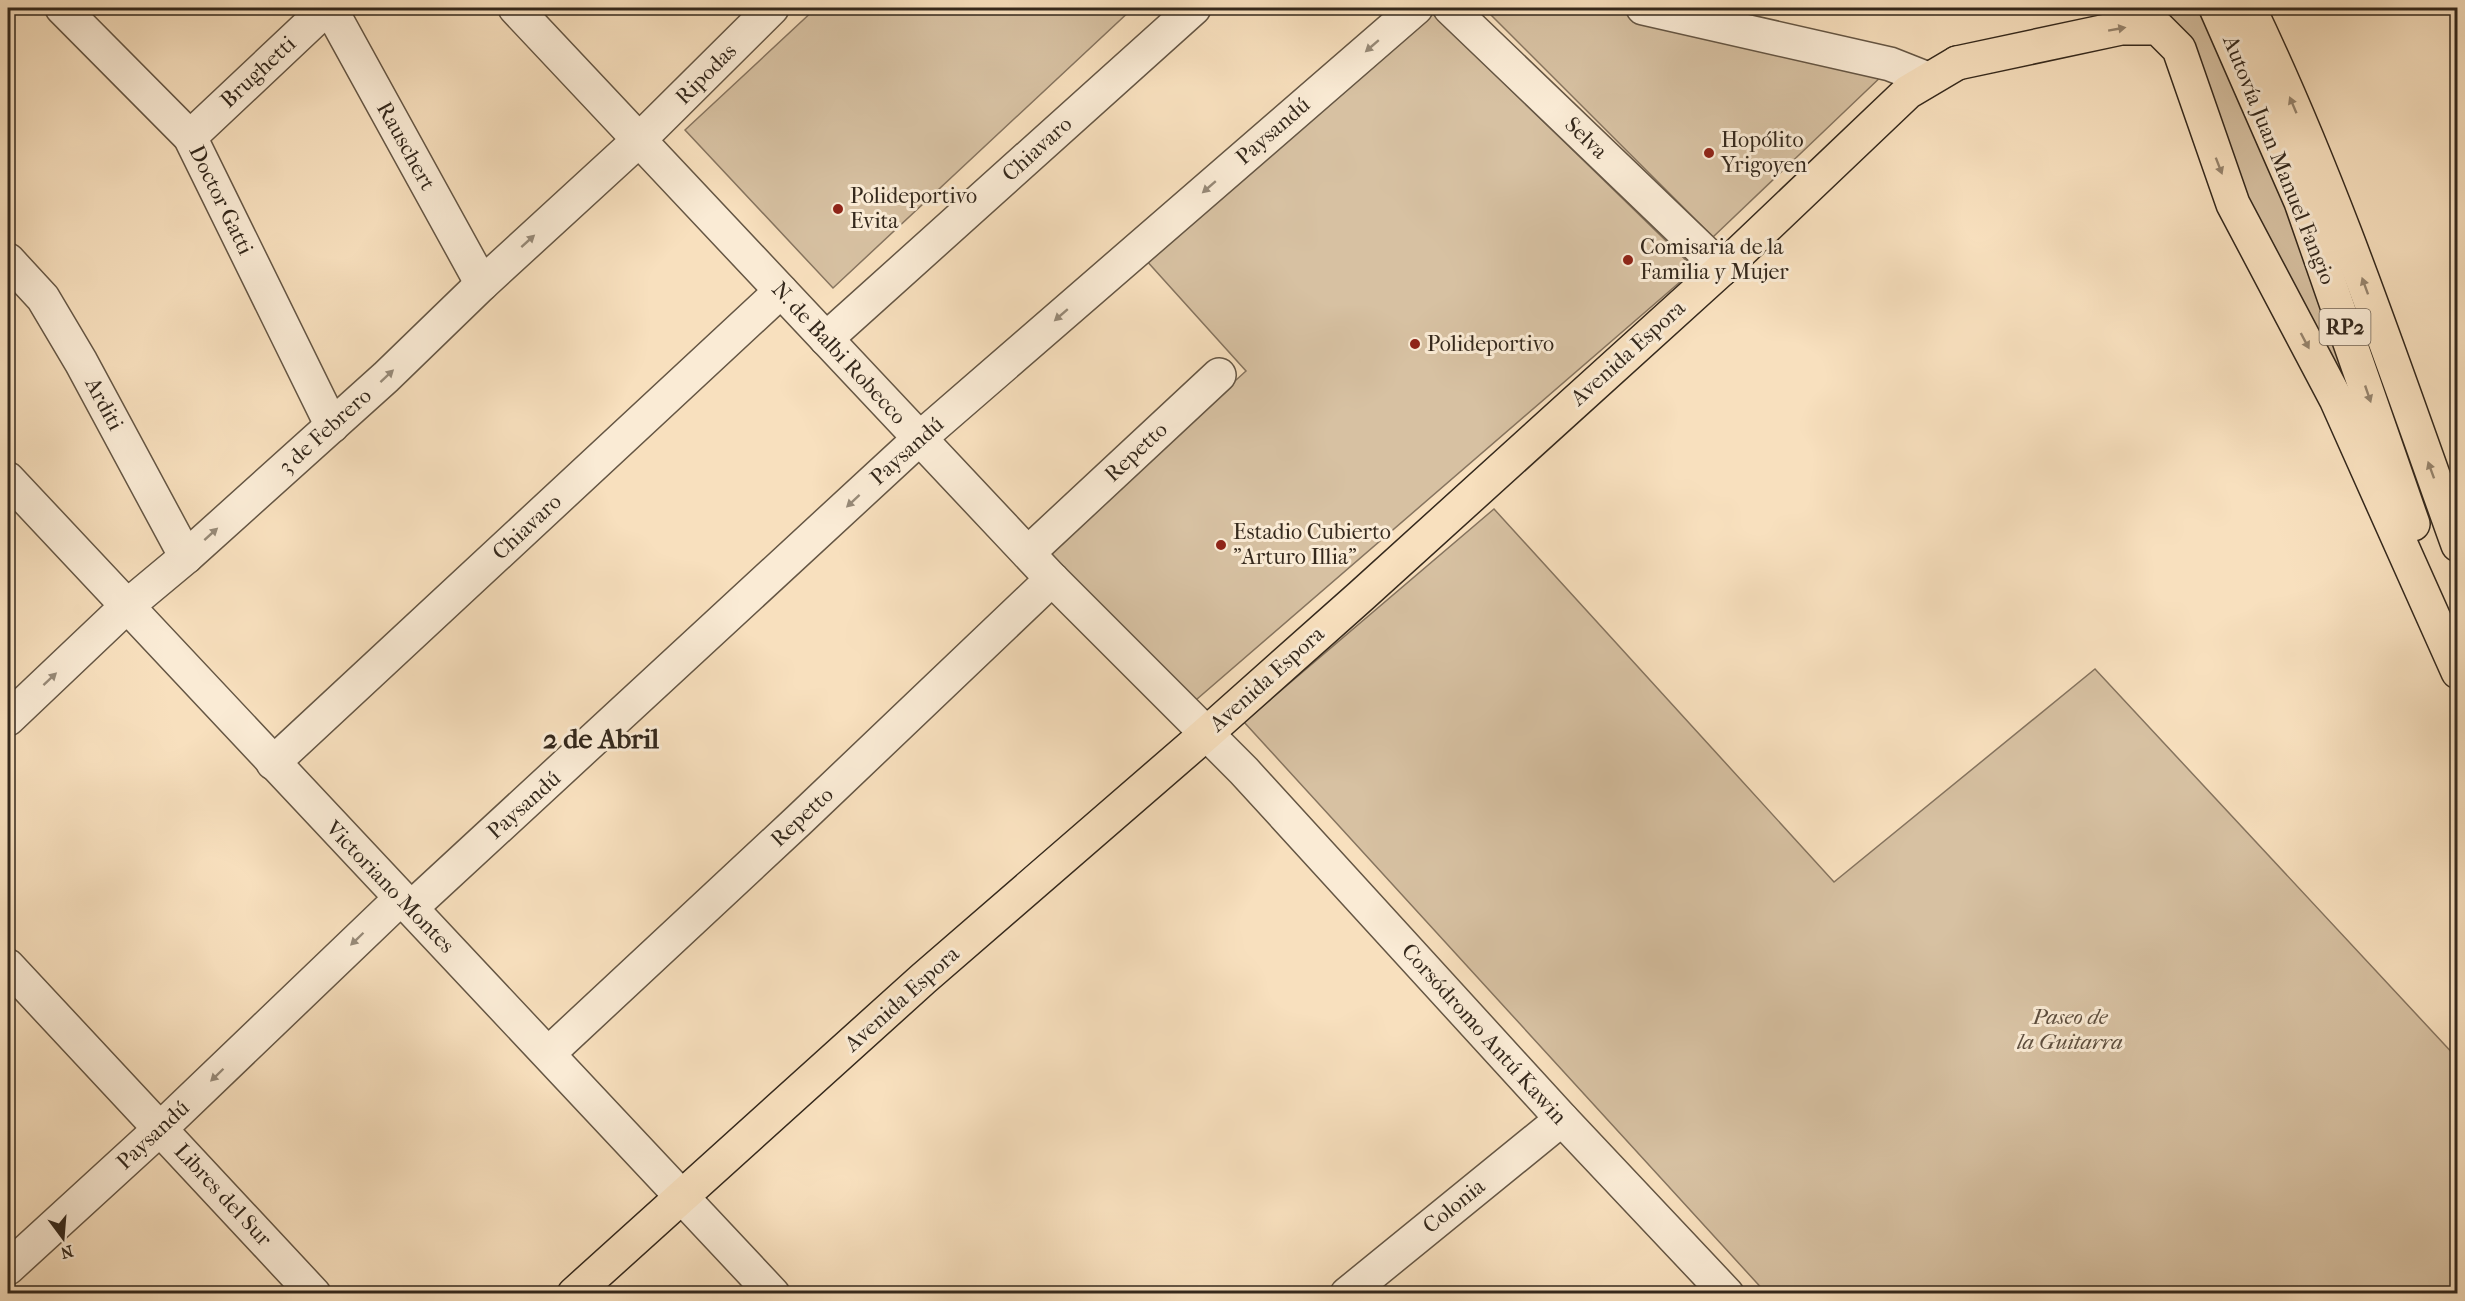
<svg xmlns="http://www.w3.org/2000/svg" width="2465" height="1301" font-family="'IM FELL French Canon',serif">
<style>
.green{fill:#d7c1a2;stroke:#86745f;stroke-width:1.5}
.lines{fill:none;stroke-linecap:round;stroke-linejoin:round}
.minor-casing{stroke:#655644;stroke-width:36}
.major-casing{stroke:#34281c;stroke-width:36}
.highway-casing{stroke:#34281c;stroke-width:36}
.minor{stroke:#faebd5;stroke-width:33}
.major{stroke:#f8e0be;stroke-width:33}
.highway{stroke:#f8e0be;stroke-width:33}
.oneway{fill:#96846d}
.oneway2{fill:#978a78}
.poi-dot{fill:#8f2418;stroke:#faebd5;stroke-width:2}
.labels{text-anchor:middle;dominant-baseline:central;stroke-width:6;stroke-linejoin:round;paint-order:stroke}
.shield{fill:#faebd5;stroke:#6f6254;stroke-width:1.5}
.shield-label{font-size:21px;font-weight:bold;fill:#34281c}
.street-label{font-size:22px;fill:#34281c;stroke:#faebd5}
.poi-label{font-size:22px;fill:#34281c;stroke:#faebd5;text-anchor:start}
.park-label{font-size:22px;font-style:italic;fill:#5d4e3e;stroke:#faebd5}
.district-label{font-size:28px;font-weight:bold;fill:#34281c;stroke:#faebd5}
</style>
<rect width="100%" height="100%" fill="#f8e0be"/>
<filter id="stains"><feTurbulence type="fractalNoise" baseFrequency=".00333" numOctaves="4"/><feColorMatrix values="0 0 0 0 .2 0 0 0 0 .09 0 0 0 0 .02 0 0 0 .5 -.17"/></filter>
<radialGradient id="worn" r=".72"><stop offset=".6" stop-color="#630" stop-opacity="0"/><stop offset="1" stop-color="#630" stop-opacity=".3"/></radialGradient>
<g class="green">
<path d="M816,8h317l-300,280 -148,-158z"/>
<path d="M1427,8l268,261 -513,443 -141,-156 205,-185 -101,-112z"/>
<path d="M1484,8h114l288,64 -173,165z"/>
<path d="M2121,8h80l90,210 109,306 -124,-262 -108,-242 -18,-10 -103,26z"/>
<path d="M1494,509l340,373 261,-213 362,389v235h-691l-522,-571z"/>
</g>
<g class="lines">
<g class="minor-casing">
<g id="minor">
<path d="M62,8l128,129 142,289"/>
<path d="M330,8l152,276"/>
<path d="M515,8l537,571 192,192 318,348 165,175"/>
<path d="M1450,8l272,261"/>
<path d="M1643,8l247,56 38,15"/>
<path d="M190,137l137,-129"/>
<path d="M8,260l35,38 38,64 105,195"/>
<path d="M826,339l368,-331"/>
<path d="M8,479l765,815"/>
<path d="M1028,553l191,-178"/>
<path d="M8,719l118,-112 60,-50 200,-180 96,-93 157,-144 133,-132"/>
<path d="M273,763l508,-472"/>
<path d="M411,908l509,-470 496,-430"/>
<path d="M8,966l306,328"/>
<path d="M549,1053l250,-233 253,-241"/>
<path d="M8,1268l153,-140 239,-229"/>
<path d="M1347,1294l215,-175"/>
</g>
</g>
<g class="major-casing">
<path id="major" d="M574,1294l349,-315 284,-246 154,-137 361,-327 186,-177 49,-29"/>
</g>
<g class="highway-casing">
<g id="highway">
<path d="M2216,8l85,194 112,322"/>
<path d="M2249,8c83,173 144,356 209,537"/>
<path d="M1957,63l164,-35h37l21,21 54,155 103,195 122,273"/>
</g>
</g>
<use href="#minor" class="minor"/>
<use href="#major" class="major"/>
<use href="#highway" class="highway"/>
</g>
<defs><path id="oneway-solid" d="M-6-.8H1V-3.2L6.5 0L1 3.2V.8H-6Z" transform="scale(1.5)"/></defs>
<g class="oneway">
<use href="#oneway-solid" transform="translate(2117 29) rotate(-10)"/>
<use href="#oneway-solid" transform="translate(2293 105) rotate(-113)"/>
<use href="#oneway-solid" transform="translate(2219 166) rotate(69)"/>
<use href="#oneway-solid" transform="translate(2365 286) rotate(-110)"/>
<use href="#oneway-solid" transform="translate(2305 341) rotate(62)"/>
<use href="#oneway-solid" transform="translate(2368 394) rotate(71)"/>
<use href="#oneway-solid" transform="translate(2431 470) rotate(-110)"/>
</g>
<g class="oneway2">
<use href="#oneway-solid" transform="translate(1372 46) rotate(139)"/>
<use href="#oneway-solid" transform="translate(1209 187) rotate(139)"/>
<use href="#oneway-solid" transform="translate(528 241) rotate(-42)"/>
<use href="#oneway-solid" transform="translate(1061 315) rotate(139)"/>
<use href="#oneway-solid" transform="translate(387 376) rotate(-43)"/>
<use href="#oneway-solid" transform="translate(853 501) rotate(137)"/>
<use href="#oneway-solid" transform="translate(211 534) rotate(-42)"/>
<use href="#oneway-solid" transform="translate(50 679) rotate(-43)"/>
<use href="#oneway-solid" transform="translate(357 939) rotate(136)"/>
<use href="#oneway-solid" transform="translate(217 1075) rotate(136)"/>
</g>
<g class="poi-dot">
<circle cx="1709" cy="153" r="6"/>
<circle cx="838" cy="209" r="6"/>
<circle cx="1628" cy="260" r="6"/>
<circle cx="1415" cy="344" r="6"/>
<circle cx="1221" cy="545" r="6"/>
</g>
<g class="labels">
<rect class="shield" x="2319.5" y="309" width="51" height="36" rx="4.5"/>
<g class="shield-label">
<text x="2345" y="327">RP2</text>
</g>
<g class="street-label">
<text transform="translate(258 72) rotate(-43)">Brughetti</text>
<text transform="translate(706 74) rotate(-45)">Ripodas</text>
<text transform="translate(1273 131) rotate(-41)">Paysandú</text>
<text transform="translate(1586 138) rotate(44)">Selva</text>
<text transform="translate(406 146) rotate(61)">Rauschert</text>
<text transform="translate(1037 149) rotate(-42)">Chiavaro</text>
<text transform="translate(2279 160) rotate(68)">Autovía Juan Manuel Fangio</text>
<text transform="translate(221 200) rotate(64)">Doctor Gatti</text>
<text transform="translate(839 353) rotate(47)">N. de Balbi Robecco</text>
<text transform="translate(1628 353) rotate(-42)">Avenida Espora</text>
<text transform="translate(104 404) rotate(62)">Arditi</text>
<text transform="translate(325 431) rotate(-42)">3 de Febrero</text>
<text transform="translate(907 451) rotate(-42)">Paysandú</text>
<text transform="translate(1136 452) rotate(-43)">Repetto</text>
<text transform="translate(527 527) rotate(-43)">Chiavaro</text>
<text transform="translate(1267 679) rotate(-42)">Avenida Espora</text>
<text transform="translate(524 805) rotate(-42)">Paysandú</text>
<text transform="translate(802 817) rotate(-43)">Repetto</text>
<text transform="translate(390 887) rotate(46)">Victoriano Montes</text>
<text transform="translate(902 999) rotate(-42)">Avenida Espora</text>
<text transform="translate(1484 1034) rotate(48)">Corsódromo Antú Kawin</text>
<text transform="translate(153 1135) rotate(-43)">Paysandú</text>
<text transform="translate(223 1195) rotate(47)">Libres del Sur</text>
<text transform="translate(1454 1206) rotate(-39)">Colonia</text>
</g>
<g class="poi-label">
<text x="1721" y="140">Hopólito<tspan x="1721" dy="25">Yrigoyen</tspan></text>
<text x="850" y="196">Polideportivo<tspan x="850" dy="25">Evita</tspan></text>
<text x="1640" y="247">Comisaria de la<tspan x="1640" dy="25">Familia y Mujer</tspan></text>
<text x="1427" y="344">Polideportivo</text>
<text x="1233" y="532">Estadio Cubierto<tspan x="1233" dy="25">"Arturo Illia"</tspan></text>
</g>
<g class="park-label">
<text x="2070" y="1017">Paseo de<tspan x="2070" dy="25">la Guitarra</tspan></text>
</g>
<g class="district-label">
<text x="601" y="738">2 de Abril</text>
</g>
</g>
<rect width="2465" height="1301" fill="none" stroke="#f8e0be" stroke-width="30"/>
<rect x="9" y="9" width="2447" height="1283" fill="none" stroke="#34281c" stroke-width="3"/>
<rect x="15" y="15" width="2435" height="1271" fill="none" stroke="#34281c" stroke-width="1.5"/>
<g transform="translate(63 1238) rotate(164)" stroke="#faebd5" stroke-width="4.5" paint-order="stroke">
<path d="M0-4.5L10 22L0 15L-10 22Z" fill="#34281c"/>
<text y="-9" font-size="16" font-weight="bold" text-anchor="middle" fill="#34281c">N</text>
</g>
<rect width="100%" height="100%" filter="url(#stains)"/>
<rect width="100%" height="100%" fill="url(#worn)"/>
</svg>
